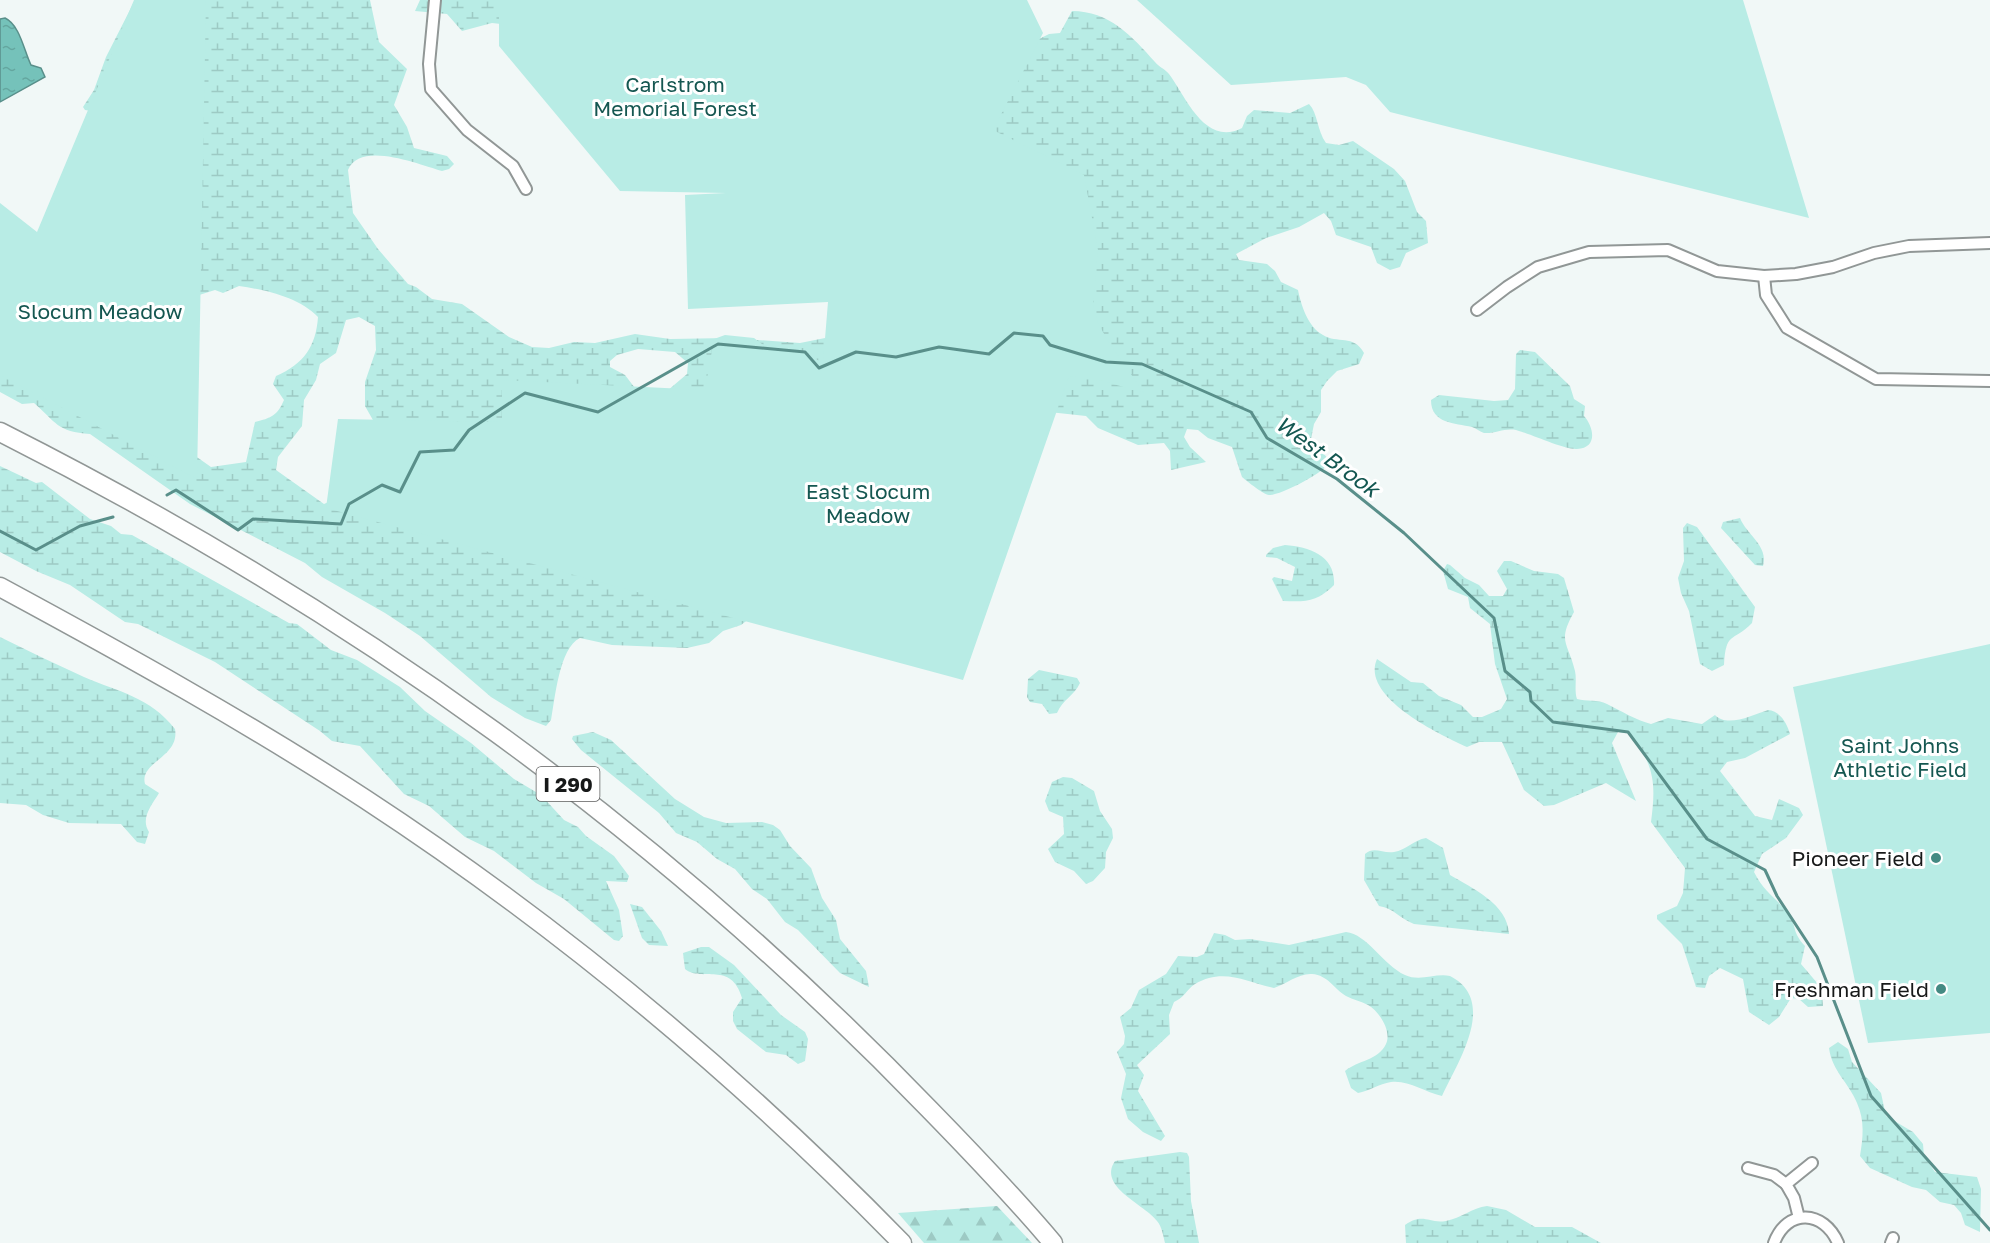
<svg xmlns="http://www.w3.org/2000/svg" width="1990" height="1243" font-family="'Golos Text',sans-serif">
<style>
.forest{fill:url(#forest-firs)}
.wetland{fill:url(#wetland-marsh);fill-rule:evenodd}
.park{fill:#b8ece5}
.water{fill:url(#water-ripples);stroke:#598f8a;stroke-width:1.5}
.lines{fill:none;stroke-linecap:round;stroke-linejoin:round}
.stream{stroke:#598f8a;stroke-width:3}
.minor-casing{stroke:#919796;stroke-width:14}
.motorway-casing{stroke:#919796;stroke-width:21}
.minor{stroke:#fff;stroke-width:10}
.motorway{stroke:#fff;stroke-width:18}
.poi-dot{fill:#448a83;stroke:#fff;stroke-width:2}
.labels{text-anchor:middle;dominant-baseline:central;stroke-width:6;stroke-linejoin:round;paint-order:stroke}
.shield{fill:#fff;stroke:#5d5e5e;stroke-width:1.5}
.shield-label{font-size:20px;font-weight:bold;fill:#171919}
.park-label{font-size:21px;fill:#155751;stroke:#fff}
.poi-label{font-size:21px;fill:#171919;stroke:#fff;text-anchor:end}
.water-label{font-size:22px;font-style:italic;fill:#145751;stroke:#fff}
</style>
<defs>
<pattern id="forest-firs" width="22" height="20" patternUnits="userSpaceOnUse" patternTransform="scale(1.5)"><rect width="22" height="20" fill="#b8ece5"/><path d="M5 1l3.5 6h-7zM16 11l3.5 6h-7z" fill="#9dcac4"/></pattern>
<pattern id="wetland-marsh" width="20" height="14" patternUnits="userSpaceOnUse" patternTransform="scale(1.5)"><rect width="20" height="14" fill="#b8ece5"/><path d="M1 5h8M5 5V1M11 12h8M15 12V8" fill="none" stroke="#9dcac4"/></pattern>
<pattern id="water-ripples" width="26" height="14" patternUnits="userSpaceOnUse" patternTransform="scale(1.5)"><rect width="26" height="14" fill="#75c2ba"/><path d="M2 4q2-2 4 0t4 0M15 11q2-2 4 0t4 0" fill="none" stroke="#64a69f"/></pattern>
</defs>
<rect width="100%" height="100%" fill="#f1f8f7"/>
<path class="forest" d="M997,1206l35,37h-108l-26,-30z"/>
<g class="wetland">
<path d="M135,0h235l9,42 28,27 -13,36 13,22 7,21 33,8 7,8 -5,5 -7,2c-22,-6 -82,-31 -94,-1l5,43 25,36 30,35 8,3 16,12 30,5 47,33 23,10 17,1 25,-6 21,1 40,-9 35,5 58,-1 72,5 60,-12 175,-290 14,-7 11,-1 12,-22c37,0 60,25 83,51 4,5 10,7 14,12 17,23 36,73 73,54l5,-12 7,-6 36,3 19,-9c9,9 8,27 17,39l13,2 14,-4 41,28 11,12 12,31 9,9 2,22 -22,10 -6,14 -10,3 -13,-7 -6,-16 -35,-12 -5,-14 -7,-8 -25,14 -33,11 -30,16 3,6 28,4 8,7 6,11 17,8c3,15 10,37 25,45 14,9 31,-1 41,18l-5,11 -22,7 -10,10 -6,9v22l-7,12 -3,15 19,22c-3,11 -51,35 -61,34 -6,-1 -21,-13 -27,-18l-10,-30 -24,-9 -10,-8 -11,-1 -3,8 6,10 16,15 -35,8 -1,-19 -6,-8 -26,2 -40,-17 -12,-12 -37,-4 -279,191 -29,22 -18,6 -14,12 -22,5 -75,-3 -32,-7c-21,10 -25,61 -29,82l-5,6 -21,-8 -34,-21 -71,-61 -35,-23 -63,-36 -17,-14 -115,-59 -100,-70c-33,-2 -34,-12 -56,-31l-12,1 -22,-12v-157l36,7 73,-128 -24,-4 -2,-3 11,-17 12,-33zM239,286c27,4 60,11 79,31 -2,29 -14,47 -42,59l-3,8 11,16c-7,16 -13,18 -29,22l-9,40 -35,5 -17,-12 2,-159 19,-6 8,3zM359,317l16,9 1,24 -11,32v24l17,30 -38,59 -20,9 -48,-34 2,-13 24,-31 2,-26 12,-20 4,-16 16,-11 10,-33zM638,349l37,3 13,11 -1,11 -20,17 -29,1 -13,-17 -15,-8v-6l7,-6z"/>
<path d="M420,0h262l-172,25 -18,-2 -30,8 -15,-17 -32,-3z"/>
<path d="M1520,350l15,2 35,34 4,13 11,7 -1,10c10,11 14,32 -7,33 -12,1 -46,-15 -61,-19 -12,-2 -21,4 -32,3 -4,-1 -8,-5 -12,-6 -17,-4 -41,-3 -41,-27l8,-5 55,6 14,-1 7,-11 1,-35z"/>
<path d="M0,466l36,17 6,-1 48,37 21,7 10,8 11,1 157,88 8,1 34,26 26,10 43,27 25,24 46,32 43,36 27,16 23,25 14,7 8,9 28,20 15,20 -2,6 -21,-1 13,29 4,26 -4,5 -5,-1 -50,-41 -28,-16 -42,-32 -29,-14 -36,-31 -25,-12 -44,-48 -28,-5 -12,-10 -105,-69 -77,-38 -13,-2 -55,-37 -34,-14 -36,-19z"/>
<path d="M1740,518c6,16 29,28 23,48l-8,-1 -34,-37 2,-6z"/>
<path d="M1687,523l10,4 58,80 -3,16c-20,20 -26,8 -28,42l-12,6 -12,-7 -11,-53 -8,-18 -3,-15 6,-17 -1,-33z"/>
<path d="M1285,545c25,2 51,11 49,40 -17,17 -28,17 -51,16l-11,-22 2,-2 18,4 3,-14 -18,-9 -11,-1v-2l7,-7z"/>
<path d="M1504,561h7l23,10 24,3 6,4 10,34c-17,30 -6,30 1,59 2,9 -1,19 2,28 9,3 21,0 30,5 14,7 29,16 44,20l17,-6 34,6 13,-9c12,13 38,0 53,-5 12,1 19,13 22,24l-45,24 -18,4 -7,9 35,45 17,4 7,-21 20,9 4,7 -17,23 -24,16 -8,18c11,22 24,26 36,45 7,11 2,15 15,29l-4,18 17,20 3,-1 2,23 -15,1 -9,-8 -8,-1 -12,19 -10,8 -20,-13 -6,-33 -23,-11 -11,8 -4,12 -9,-1 -14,-43 -25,-25v-4l20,-9 6,-13 2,-25 -34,-46c5,-38 4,-57 -22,-89l-11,-1 -6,11 24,58 -30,-18 -52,22 -10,1 -20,-16 -22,-48h-23l-12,5c-26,-12 -107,-50 -90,-88l34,23 12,1 16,13 22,9 12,12h9l19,-8 6,-10 -12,-35 -5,-40 -20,-16 -2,-11 -20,-8 -5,-18 4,-7 3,1 15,13 14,7 10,11h14l4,-7 -10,-18z"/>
<path d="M0,637c28,14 56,27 84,40 35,15 66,20 91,52 5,28 -36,33 -30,55l14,9c-7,12 -19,25 -10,39l-4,12 -8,-2 -16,-18 -52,-1 -26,-8 -17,-10 -26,-2z"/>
<path d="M1039,670l38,8 3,5c-6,13 -17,16 -23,30l-8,1 -7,-10 -12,-2 -3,-5 1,-18z"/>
<path d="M593,732l18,8 64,59 29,18 22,6 36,-1 11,3 7,5 10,16 21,22 11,30 14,22 4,19 26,32 3,16 -29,-14 -42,-43 -13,-8 -18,-23 -15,-10 -17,-20 -18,-10 -20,-17 -21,-9 -17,-20 -78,-63 -9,-11 1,-3z"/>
<path d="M1063,777l9,1 22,13 6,20 12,18 1,9 -7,14 -1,16 -12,13 -7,3 -12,-13 -19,-9 -7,-13 16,-15 -1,-17 -14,-6 -4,-10 7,-19z"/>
<path d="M1426,838l17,10 7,27c22,13 58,29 59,59l-95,-10c-14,-5 -20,-16 -35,-18l-15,-26 1,-26c9,-8 18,0 29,-2 12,-2 20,-12 32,-14z"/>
<path d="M630,904l12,3 19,24 7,15 -19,-1 -7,-7z"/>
<path d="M1346,932c21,2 37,33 59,43 15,7 30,-2 45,1 49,25 7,87 -8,120 -18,-4 -33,-16 -51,-14 -12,2 -22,9 -33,11l-7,-5 -6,-17c13,-11 33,-10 41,-27 6,-13 -7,-33 -18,-39 -7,-4 -15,-5 -22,-9 -12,-7 -18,-21 -34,-22 -13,-1 -26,10 -38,14 -27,-6 -51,-21 -79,-4 -9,6 -10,13 -21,18l-5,13 1,19 -33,31 7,10 -6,16 27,45 -4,5 -18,-9 -15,-13 -7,-21 5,-24 -9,-22 7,-8 1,-8 -5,-19 11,-9 8,-18 27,-16 12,-18 19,1 7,-3 10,-21 11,2 10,5 15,-1 39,6z"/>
<path d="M701,947h8l25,18 47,50 24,17 3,7 -3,22 -7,3 -12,-9 -20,-3 -29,-23 -4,-8v-9l9,-14c-11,-38 -40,-15 -57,-29l-2,-16z"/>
<path d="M1838,1042l10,7 4,13 29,31 5,23 27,16 10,12 1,12 11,16 42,5 4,12 -1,43 -15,-7 -4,-12 -7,-8 -14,-3 -14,-12 -14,-3 -42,-19 -10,-12c3,-18 5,-35 -3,-53 -8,-20 -25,-32 -28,-55z"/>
<path d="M1180,1152l7,1 2,4 2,44 8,42h-34c-2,-8 -3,-16 -8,-22 -11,-16 -60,-34 -42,-60z"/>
<path d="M1487,1206l19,4 29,17h37l29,16h-195l-1,-18c19,-13 23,-1 41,-4 15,-3 26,-13 41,-15z"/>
</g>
<g class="park">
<path d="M134,0h72l-9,479 -197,-104v-172l37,29z"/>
<path d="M499,0h528l16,33 -50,97 91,45 14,75 -5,55 5,18 10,18 36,52 -41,-12 -34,-5 -106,304 -637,-172 12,-89 164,3v-42l203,10 9,-51 11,-4 29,3 12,9 32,2 25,14 5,-61 -140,7 -3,-114 41,-2 -106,-2 -121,-145z"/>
<path d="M1137,0h606l66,218 -419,-106 -24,-27 -20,-8 -115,8z"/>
<path d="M1990,644v389l-122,10 -75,-356z"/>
</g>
<path class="water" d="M5,18c15,7 19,33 26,47l10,3 4,9 -45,25v-83z"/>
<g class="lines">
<g class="stream">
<path d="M167,495l9,-5 62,40 15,-11 88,5 8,-20 33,-19 18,7 20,-40 34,-2 15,-20 56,-37 73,19 120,-68 87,8 14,16 37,-16 40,5 43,-10 50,7 25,-21 29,3 7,9 56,17 36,2 109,48 16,26 70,41 67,54 90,85 11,53 25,21 1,9 22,21 75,10 79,107 58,31 12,26 40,61 54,139 119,134"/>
<path d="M0,531l36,19 44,-24 33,-9"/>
</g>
<g class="minor-casing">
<g id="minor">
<path d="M435,0l-6,64 2,25 36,41 46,36 13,23"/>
<path d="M1764,276l2,19 21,33 89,51 114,2"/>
<path d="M1477,310l30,-23 31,-20 51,-15 79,-2 49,21 47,5 32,-2 37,-7 41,-14 35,-7 81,-3"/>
<path d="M1748,1168l26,7 12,9"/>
<path d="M1799,1218l-5,-20 -8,-14 26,-21"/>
<path d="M1774,1243c13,-35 50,-33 64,0"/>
<path d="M1891,1243l2,-5"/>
</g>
</g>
<g class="motorway-casing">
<g id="motorway">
<path d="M0,432c351,177 657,395 930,678 42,43 84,87 123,133"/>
<path d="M0,587c124,67 247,135 365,212 194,127 375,278 537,444"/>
</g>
</g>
<use href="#minor" class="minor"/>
<use href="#motorway" class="motorway"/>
</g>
<g class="poi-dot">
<circle cx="1936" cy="858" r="6"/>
<circle cx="1941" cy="989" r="6"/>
</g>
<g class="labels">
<rect class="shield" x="536.5" y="767" width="63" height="34" rx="4.5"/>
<g class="shield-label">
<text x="568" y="784">I 290</text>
</g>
<g class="park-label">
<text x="675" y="84">Carlstrom<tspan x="675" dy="24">Memorial Forest</tspan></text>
<text x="100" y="311">Slocum Meadow</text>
<text x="868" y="491">East Slocum<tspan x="868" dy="24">Meadow</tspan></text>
<text x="1900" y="745">Saint Johns<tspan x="1900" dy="24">Athletic Field</tspan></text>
</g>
<g class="poi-label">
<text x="1924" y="858">Pioneer Field</text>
<text x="1929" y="989">Freshman Field</text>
</g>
<g class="water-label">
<text transform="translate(1328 456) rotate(36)">West Brook</text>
</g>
</g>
</svg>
